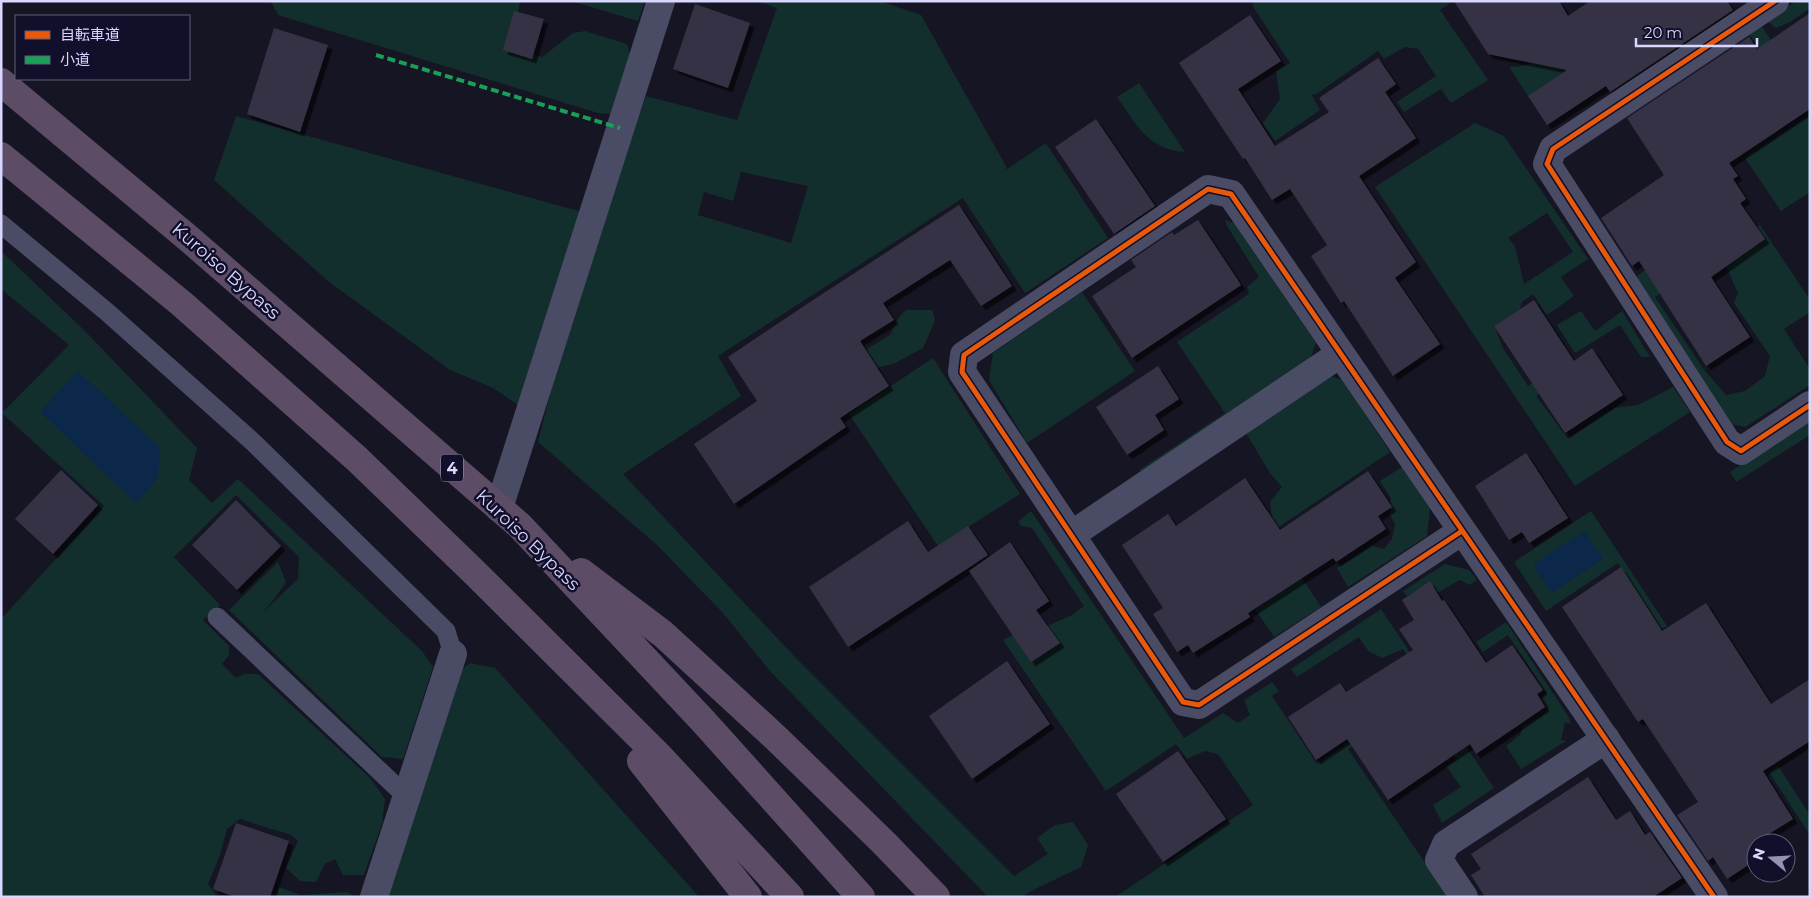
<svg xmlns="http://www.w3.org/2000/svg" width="1811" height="898" font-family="Montserrat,'Noto Sans JP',sans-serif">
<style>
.green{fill:#132f2d;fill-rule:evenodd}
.water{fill:#0b2749}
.building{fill:#343345;filter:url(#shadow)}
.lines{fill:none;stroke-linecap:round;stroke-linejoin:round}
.lane{stroke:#4a4b64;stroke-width:19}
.street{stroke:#4a4b64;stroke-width:28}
.highway{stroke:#5d4c66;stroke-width:28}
.quiet{stroke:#1a9f57;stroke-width:4;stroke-dasharray:8 4;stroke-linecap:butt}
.cycleway-casing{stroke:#110f29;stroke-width:8}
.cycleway{stroke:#e8590c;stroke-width:5}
.labels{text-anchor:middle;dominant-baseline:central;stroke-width:5;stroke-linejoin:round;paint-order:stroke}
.shield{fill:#110f29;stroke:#9c9bbf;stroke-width:1}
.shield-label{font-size:16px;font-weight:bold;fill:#d7d7ff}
.street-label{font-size:18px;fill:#d7d7ff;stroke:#110f29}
</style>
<defs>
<filter id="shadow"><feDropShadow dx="4.5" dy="4.5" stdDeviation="0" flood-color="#0009"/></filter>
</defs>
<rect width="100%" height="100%" fill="#161523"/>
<g class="green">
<path d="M520,1l-7,46 29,10 31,-24 12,-2 42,13 3,10 -20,60 -12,-1 -320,-98 -7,-13z"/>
<path d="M571,1h74l-7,20z"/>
<path d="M757,1h123l41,14 86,153 -3,3 42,-28 62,95 -83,55 -62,-95 -245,158 23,40 -118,78 172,183 219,219 34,-22 -11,-16 18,-13 18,-3 15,23 -7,22 -52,25 -6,5h-35l-218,-226 -47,-58 -65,-67 -120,-104 15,-59 -32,24 -28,-19 -43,-18 -122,-89 -114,-101 22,-64 346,96 19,3 45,-119 91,24 40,-112zM741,172l67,14 -17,57 -93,-28 6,-23 29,9z"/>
<path d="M1255,1h198l-13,9 48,70 -37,23 -10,-14 -37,23 -7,-10 39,-26 -18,-27 -13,-2 -21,12 -6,-8 -63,44 -4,-1 9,16 -45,31 -12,-18 17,-24 -4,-28 14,-8 -38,-58z"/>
<path d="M1796,1h14v7l-20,14 -14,6 -9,-7z"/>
<path d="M1761,25l49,74v93l-29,19 -36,-53 63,-42v-6l-60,-77z"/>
<path d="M1592,53l-64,43 -19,-29 15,-1 12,-6z"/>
<path d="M1139,83l46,69c-38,-3 -48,-27 -68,-55z"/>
<path d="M1475,123l29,13 84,123 -27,18 13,19 -27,19 -14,-21 -11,8 -2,7 -26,17 9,22 25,38 30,-19 -18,22 -3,8 31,42 47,-31 23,-3 35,-18 17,25 -115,74 -200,-299zM1547,213l26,39 -49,32 -9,-38 -7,-8z"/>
<path d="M1225,220l9,3 82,120 -7,19 -167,111 -3,-3 86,-57 -48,-71 72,-48 -2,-7 12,-10 -32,-51z"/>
<path d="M1760,225l50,75v12l-26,17 26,40v16l-65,42 -19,-4 -89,-134v-13l59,-43 16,26 -57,38 50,74 21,24 19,-4 20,-15 5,-20 -36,-53 4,-10 -18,-40z"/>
<path d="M1,251l83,79 113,118 -8,32 23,23 26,-24 184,172 11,16 -30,92 -21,-2 -153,-147 49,-48 8,20 -14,20 -13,14 39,-37 1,-22 -63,-62 -62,62 46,48 -17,15 26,26v9l-7,9 14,14 8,-4h14l112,104 15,21 -3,25 -18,51h-21l-8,-16 -10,5 -9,18 -16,-1 -14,-13 12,-27 -7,-6 -51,-16 -13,10 -7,26 -12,29 8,11 6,2h-221v-278l103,-113 -102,-93 67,-68 -68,-56z"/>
<path d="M1082,292l53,79 -108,72 -38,-63 4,-27z"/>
<path d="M906,310h26l3,10 -12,28 -28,15 -18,5 -51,6 64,-39 9,-18z"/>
<path d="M1581,311l14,20 27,-20 28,46h-9l-21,-32 -45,28 -18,-28z"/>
<path d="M933,358l87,136 -82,52 -89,-132z"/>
<path d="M1325,374l17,6 48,72 -178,120 60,-54 -2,-16 12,-15 -12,-14 -24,-40z"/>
<path d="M1810,421v14l-74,47 -6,-10z"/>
<path d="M1402,467l28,41 -3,28 -79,51 -11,-19 35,-22 12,3 8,-10 3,-15 -5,-10 1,-16 -11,-17z"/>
<path d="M1031,511l153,227 39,-25 15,10 12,-8 -6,-15 28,-18 7,9 -7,5 45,68 89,-60 11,-32 -14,-23 -21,9 -14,-7 -9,-14 -62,40 -6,-8 90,-60 54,81 -87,59 100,148h-333l138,-92 -35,-51 -13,-3 -18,8 -11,-15 -70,47 -103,-151 21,-10 21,-3 27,-12 12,-9 -52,-78 -11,-2 -3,-5z"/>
<path d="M1591,511l76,115 -16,9 -4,-26 -29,-46 -72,48 -32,-49z"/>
<path d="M1445,564l24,6 8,10 -7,5 -10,-5 -23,13 -7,-11 -23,14 -4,-5z"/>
<path d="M1302,578l19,29 -47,30 -19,-28z"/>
<path d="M1506,622l64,97v5l-5,-2 -4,18 5,1 -45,28 -15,-23 14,-11 3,-9 20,-11 6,-7 -7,-12 5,-3 -39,-58 -25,17 -7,-10z"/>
<path d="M470,663l25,5 204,229h-314l71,-223z"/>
<path d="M1463,742l31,46 -52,35 -9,-18 28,-18 -15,-21 10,-6 -4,-9z"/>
<path d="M1778,766l32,49v20l-41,-63z"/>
<path d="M279,887l22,8 46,-3 9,5h-80z"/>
</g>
<g class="water">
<path d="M78,371l82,77 -2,29 -22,26 -96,-91z"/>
<path d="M1585,531l18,28 -52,34 -18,-28z"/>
</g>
<g class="building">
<path d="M1454,1h105l9,15 22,-15h137l6,9 -123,82 -4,-6 -59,39 -19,-29 39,-26 -79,-16z"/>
<path d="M695,4l55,19 -22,65 -55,-19z"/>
<path d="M514,11l30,8 -12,40 -29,-9z"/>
<path d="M1810,13v96l-81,54 9,13 -5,3 13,20 -6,4 25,36 -54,38 39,60 -44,29 -67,-105 -7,5 -31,-48 63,-43 -37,-57 122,-81 8,12z"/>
<path d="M1250,15l31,46 -43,28 37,57 54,-34 -10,-14 59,-40 18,26 -11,8 31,46 -57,38 57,86 -21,16 45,66 -47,32 -49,-75 -3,2 -30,-47 16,-11 -37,-56 -18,11 -27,-42 -2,1 -64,-96z"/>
<path d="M274,28l54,17 -28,87 -53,-18z"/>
<path d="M1096,119l59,87 -41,28 -59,-87z"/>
<path d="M959,205l53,81 -31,20 -31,-46 -67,43 11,17 -34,21 29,45 -49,32 6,9 -112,77 -40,-60 63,-43 -29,-44 76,-51z"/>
<path d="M1198,220l43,65 -109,73 -40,-62 44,-29 -5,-7 41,-28 2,3z"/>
<path d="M1534,300l40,61 18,-13 31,47 -58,38 -71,-107z"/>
<path d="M1158,366l21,33 -24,16 9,15 -37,25 -31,-48z"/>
<path d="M1526,453l42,65 -39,25 -7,-11 -13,8 -34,-54z"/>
<path d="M61,470l37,35 -45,49 -38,-35z"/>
<path d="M1368,471l24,36 -14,9 8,13 -50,33 -3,-4 -85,55 2,4 -57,36 -5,-8 -11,7 -24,-38 10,-6 -41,-63 46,-31 8,12 69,-48 35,52z"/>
<path d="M236,500l45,46 -44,44 -45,-45z"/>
<path d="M908,521l20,31 40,-26 20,29 -140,92 -39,-60z"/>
<path d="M1010,542l39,59 -13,9 24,33 -29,19 -62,-91z"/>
<path d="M1621,567l41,64 44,-28 65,101 39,-25v62l-47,30 30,48 -37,23v18l-29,19 -14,-22 -5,4 -31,-46 21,-13 -55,-83 -5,3 -76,-115z"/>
<path d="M1430,581l12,20 2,-1 42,63 26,-18 31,45 -6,4 8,13 -69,47 -6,-10 -82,56 -41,-61 -31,21 -28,-43 52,-34 6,9 67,-42 -14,-21 15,-9 -12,-20z"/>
<path d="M1007,661l43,63 -78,55 -43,-63z"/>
<path d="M1178,751l48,68 -63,43 -47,-68z"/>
<path d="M1588,777l28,43 14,-9 15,24 5,-3 32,46 -29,19h-168l-14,-22 10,-6 -10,-15z"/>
<path d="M236,823l53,18 -19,56h-35l-22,-8z"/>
</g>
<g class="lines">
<g class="lane">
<path d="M1,224l106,88 147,131 192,188 7,23"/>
<path d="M217,617l189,179"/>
</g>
<g class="street">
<path d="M1775,1l-222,148 -6,15 180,278 14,9 69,-46"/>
<path d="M499,508l162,-507"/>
<path d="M1462,531l-263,174 -16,-3 -221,-330 2,-17 244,-166 23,5 483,703"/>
<path d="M1071,535l269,-181"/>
<path d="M374,897l79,-243"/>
<path d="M1464,897l-25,-37 7,-16 160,-105"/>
</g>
<g class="highway">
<path d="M1,82l187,156 332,288 184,196 157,175"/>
<path d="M1,156l181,148 175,155 118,114 185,184 130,140"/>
<path d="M581,572l82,62 113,104 108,105 52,54"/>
<path d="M641,761l107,136"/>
</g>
<path class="quiet" d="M376,55l244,73"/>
<g class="cycleway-casing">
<g id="cycleway">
<path d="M1775,1l-222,148 -6,15 180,278 14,9 69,-46"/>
<path d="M1462,531l-263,174 -16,-3 -221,-330 2,-17 244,-166 23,5 483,703"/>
</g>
</g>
<use href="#cycleway" class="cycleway"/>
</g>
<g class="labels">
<rect class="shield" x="441" y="454.5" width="22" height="27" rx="4"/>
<g class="shield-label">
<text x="452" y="468">4</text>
</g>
<g class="street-label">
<text transform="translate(226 271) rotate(41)">Kuroiso Bypass</text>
<text transform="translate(528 540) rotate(44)">Kuroiso Bypass</text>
</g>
</g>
<rect width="1811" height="898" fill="none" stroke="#d7d7ff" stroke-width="5"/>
<rect x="15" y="15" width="175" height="65" fill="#110f29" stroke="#605f7f"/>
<rect x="25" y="31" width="25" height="8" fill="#e8590c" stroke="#605f7f"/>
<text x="60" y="40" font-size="15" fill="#d7d7ff">自転車道</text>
<rect x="25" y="56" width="25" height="8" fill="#1a9f57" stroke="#605f7f"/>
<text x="60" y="65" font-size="15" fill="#d7d7ff">小道</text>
<g transform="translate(1771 858) rotate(288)"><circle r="24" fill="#110f29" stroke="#605f7f"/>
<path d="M0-4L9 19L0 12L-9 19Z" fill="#9393b2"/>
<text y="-8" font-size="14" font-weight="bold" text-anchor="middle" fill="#d7d7ff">N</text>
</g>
<path d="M1636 38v8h121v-8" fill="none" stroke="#d7d7ff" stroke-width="2.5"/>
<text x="1644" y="38" font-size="15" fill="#d7d7ff" stroke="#110f29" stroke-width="4" paint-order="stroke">20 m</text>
</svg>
